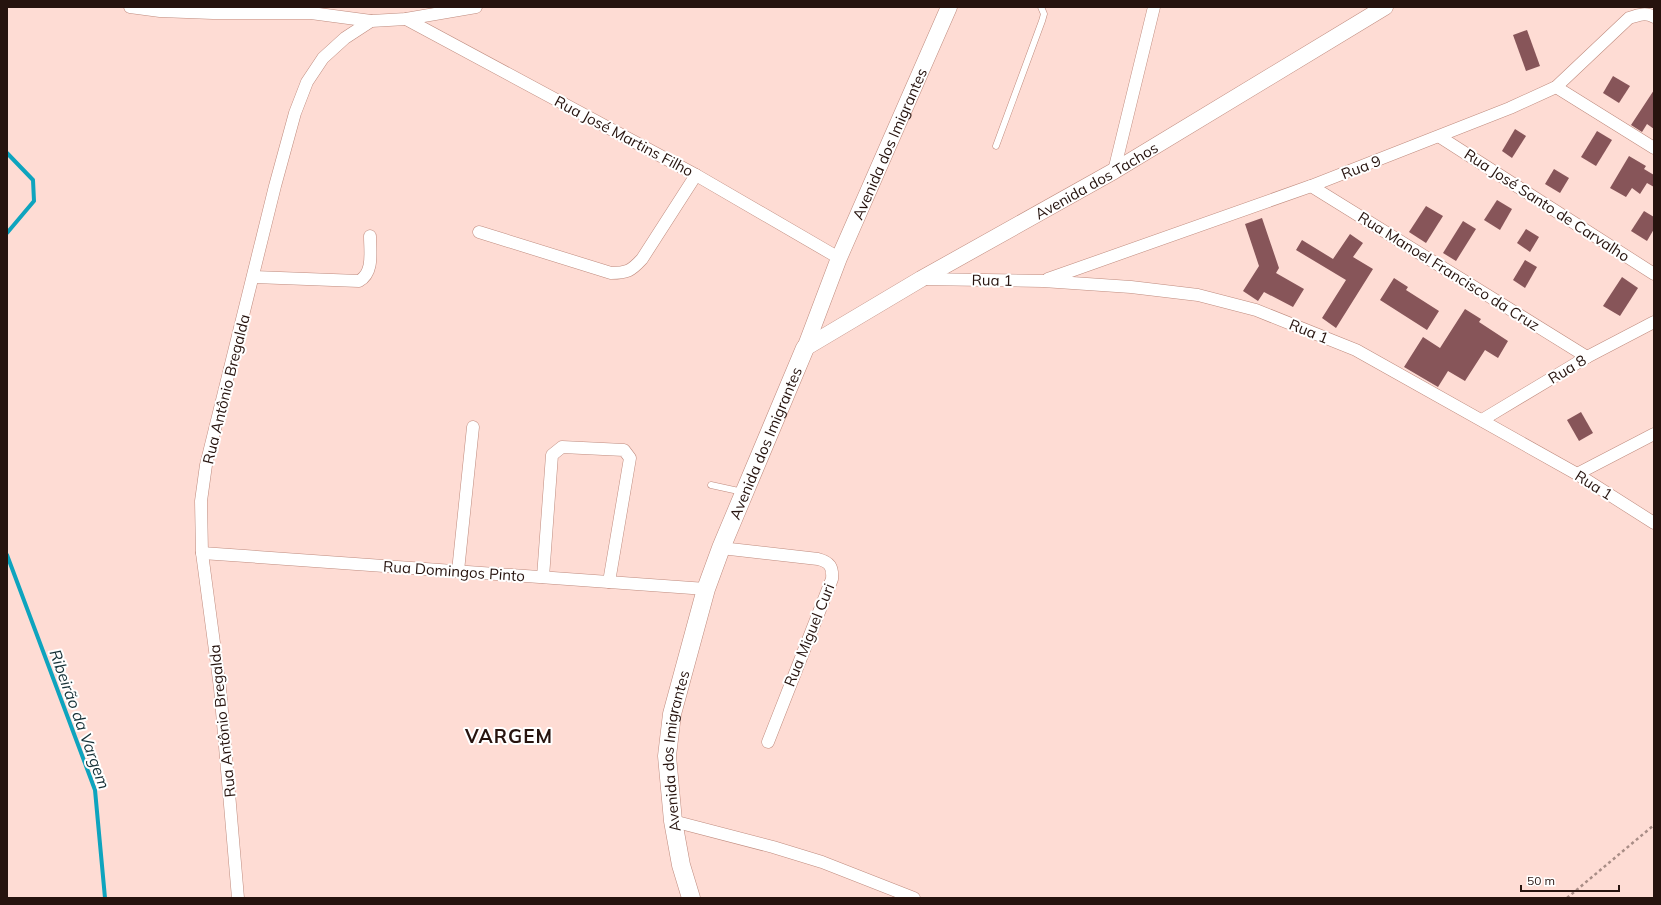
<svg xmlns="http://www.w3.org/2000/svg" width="1661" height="905" font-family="Mulish,sans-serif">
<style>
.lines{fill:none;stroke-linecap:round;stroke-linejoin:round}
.stream{stroke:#0ea4be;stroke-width:4}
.building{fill:#875559}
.service-casing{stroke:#bf8b7e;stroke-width:7}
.minor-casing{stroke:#bf8b7e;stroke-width:13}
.tertiary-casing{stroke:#bf8b7e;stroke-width:17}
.secondary-casing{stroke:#bf8b7e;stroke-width:19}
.path{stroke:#a98d86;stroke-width:2.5;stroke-dasharray:3 3;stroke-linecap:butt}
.service{stroke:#fff;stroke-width:6}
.minor{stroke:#fff;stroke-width:12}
.tertiary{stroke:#fff;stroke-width:16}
.secondary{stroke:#fff;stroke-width:18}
.labels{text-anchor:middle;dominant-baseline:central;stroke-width:4;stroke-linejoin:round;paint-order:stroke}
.street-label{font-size:15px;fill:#26130e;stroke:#fff}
.water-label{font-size:16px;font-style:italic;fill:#163137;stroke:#fff}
.district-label{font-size:19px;font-weight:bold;letter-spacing:1px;fill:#26130e;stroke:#fff}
</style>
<rect width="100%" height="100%" fill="#fedcd4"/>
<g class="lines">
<g class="stream">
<path d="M7,153l26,27 1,21 -27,32"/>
<path d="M7,555l88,235 10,108"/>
</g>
</g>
<g class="building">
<path d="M1527,30l13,36 -14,5 -13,-36z"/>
<path d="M1613,76l17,10 -11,17 -16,-10z"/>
<path d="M1654,90v39l-7,-5 -5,8 -11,-7z"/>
<path d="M1515,129l11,7 -14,22 -10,-7z"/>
<path d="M1597,131l15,9 -16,26 -15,-9z"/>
<path d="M1629,156l17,10 -2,3 10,6v12l-7,-4 -7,11 -8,-6 -6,9 -16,-9z"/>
<path d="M1554,169l15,9 -9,15 -15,-9z"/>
<path d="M1497,200l15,9 -12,21 -16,-10z"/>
<path d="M1426,206l17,10 -17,27 -17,-11z"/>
<path d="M1644,211l10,6v12l-7,12 -16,-10z"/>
<path d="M1262,218l17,50 -3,5 28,16 -11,18 -29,-15 -6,9 -15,-10 16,-25 -14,-42z"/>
<path d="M1463,221l13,8 -20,32 -13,-8z"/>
<path d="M1526,229l13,8 -9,15 -13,-9z"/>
<path d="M1350,234l13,9 -10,14 20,12 -37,59 -14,-10 24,-38 -50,-30 6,-10 31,19z"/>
<path d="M1525,260l12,7 -12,21 -12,-8z"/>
<path d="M1622,277l16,11 -18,28 -17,-10z"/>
<path d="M1394,278l14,9 -2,3 33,21 -12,19 -47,-30z"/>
<path d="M1465,309l16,10 -2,3 29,19 -10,17 -13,-8 -20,31 -17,-10 -10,16 -34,-20 19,-30 17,11z"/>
<path d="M1581,412l12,21 -14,8 -12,-21z"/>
</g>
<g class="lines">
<g class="service-casing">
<g id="service">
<path d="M996,146l46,-125 2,-7 -3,-7"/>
<path d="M711,485l32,7"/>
</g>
</g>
<g class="minor-casing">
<g id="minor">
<path d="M130,7l30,4 53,2h98l60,8"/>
<path d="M406,19l290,156 143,83"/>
<path d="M1556,87l98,61"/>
<path d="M1440,137l214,137"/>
<path d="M1114,171l40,-164"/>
<path d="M1311,186l276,171"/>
<path d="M479,232l132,41c16,0 20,-2 31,-14l54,-84"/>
<path d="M254,277l105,4c15,-8 11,-29 11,-45"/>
<path d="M921,279l122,2 88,6 67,8 58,15 100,40 221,124 77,49"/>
<path d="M1048,279l263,-93 199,-78 46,-21 73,-69c9,-3 17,-6 25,-1"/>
<path d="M1482,420l105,-63 67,-35"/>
<path d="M1577,474l77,-40"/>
<path d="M721,548l97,11c12,3 15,8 14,20l-64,163"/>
<path d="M202,553l504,36"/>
<path d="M458,571l15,-144"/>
<path d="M543,577l9,-122 10,-8 62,3 6,8 -21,124"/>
<path d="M673,821l100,26 49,15 92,36"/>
<path d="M238,898l-18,-210 -18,-135 -1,-52 5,-36 69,-279 20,-73 12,-31 16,-24 22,-20 26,-17 35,-2 70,-12"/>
</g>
</g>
<g class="tertiary-casing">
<g id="tertiary">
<path id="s1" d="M805,348l116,-69 193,-108 271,-164"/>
<path id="s2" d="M805,348l34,-90 110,-251"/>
</g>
</g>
<g class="secondary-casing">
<g id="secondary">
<path id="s3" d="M691,898l-10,-33 -8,-44 -6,-65 5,-42 34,-125 15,-41 84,-200"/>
</g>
</g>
<path class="path" d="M1567,898l87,-73"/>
<use href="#service" class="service"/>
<use href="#minor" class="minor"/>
<use href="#tertiary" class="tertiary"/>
<use href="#secondary" class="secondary"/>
</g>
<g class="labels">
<g class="street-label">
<text transform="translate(624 136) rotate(28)">Rua José Martins Filho</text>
<text stroke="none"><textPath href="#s2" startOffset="221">Avenida dos Imigrantes</textPath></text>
<text transform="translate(1361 167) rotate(-21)">Rua 9</text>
<text stroke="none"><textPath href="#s1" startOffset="336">Avenida dos Tachos</textPath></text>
<text transform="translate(1547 205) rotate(33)">Rua José Santo de Carvalho</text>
<text transform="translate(1449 271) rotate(32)">Rua Manoel Francisco da Cruz</text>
<text transform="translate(992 280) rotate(1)">Rua 1</text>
<text transform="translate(1309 331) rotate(22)">Rua 1</text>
<text transform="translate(1567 369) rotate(-31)">Rua 8</text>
<text transform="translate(226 389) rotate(-76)">Rua Antônio Bregalda</text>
<text stroke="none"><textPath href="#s3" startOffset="474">Avenida dos Imigrantes</textPath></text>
<text transform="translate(1594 485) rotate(32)">Rua 1</text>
<text transform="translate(454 571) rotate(4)">Rua Domingos Pinto</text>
<text transform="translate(809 635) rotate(-68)">Rua Miguel Curi</text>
<text transform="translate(222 721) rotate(-96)">Rua Antônio Bregalda</text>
<text stroke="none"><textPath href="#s3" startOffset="150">Avenida dos Imigrantes</textPath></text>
</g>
<g class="water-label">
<text transform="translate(80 719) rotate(70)">Ribeirão da Vargem</text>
</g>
<g class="district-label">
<text x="509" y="736">VARGEM</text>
</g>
</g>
<rect width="1661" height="905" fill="none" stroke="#26130e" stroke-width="16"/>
<path d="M1521 885v6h98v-6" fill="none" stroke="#26130e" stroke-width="2"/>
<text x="1527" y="885" font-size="12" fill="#26130e" stroke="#ffffff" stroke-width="3" paint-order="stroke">50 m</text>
</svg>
